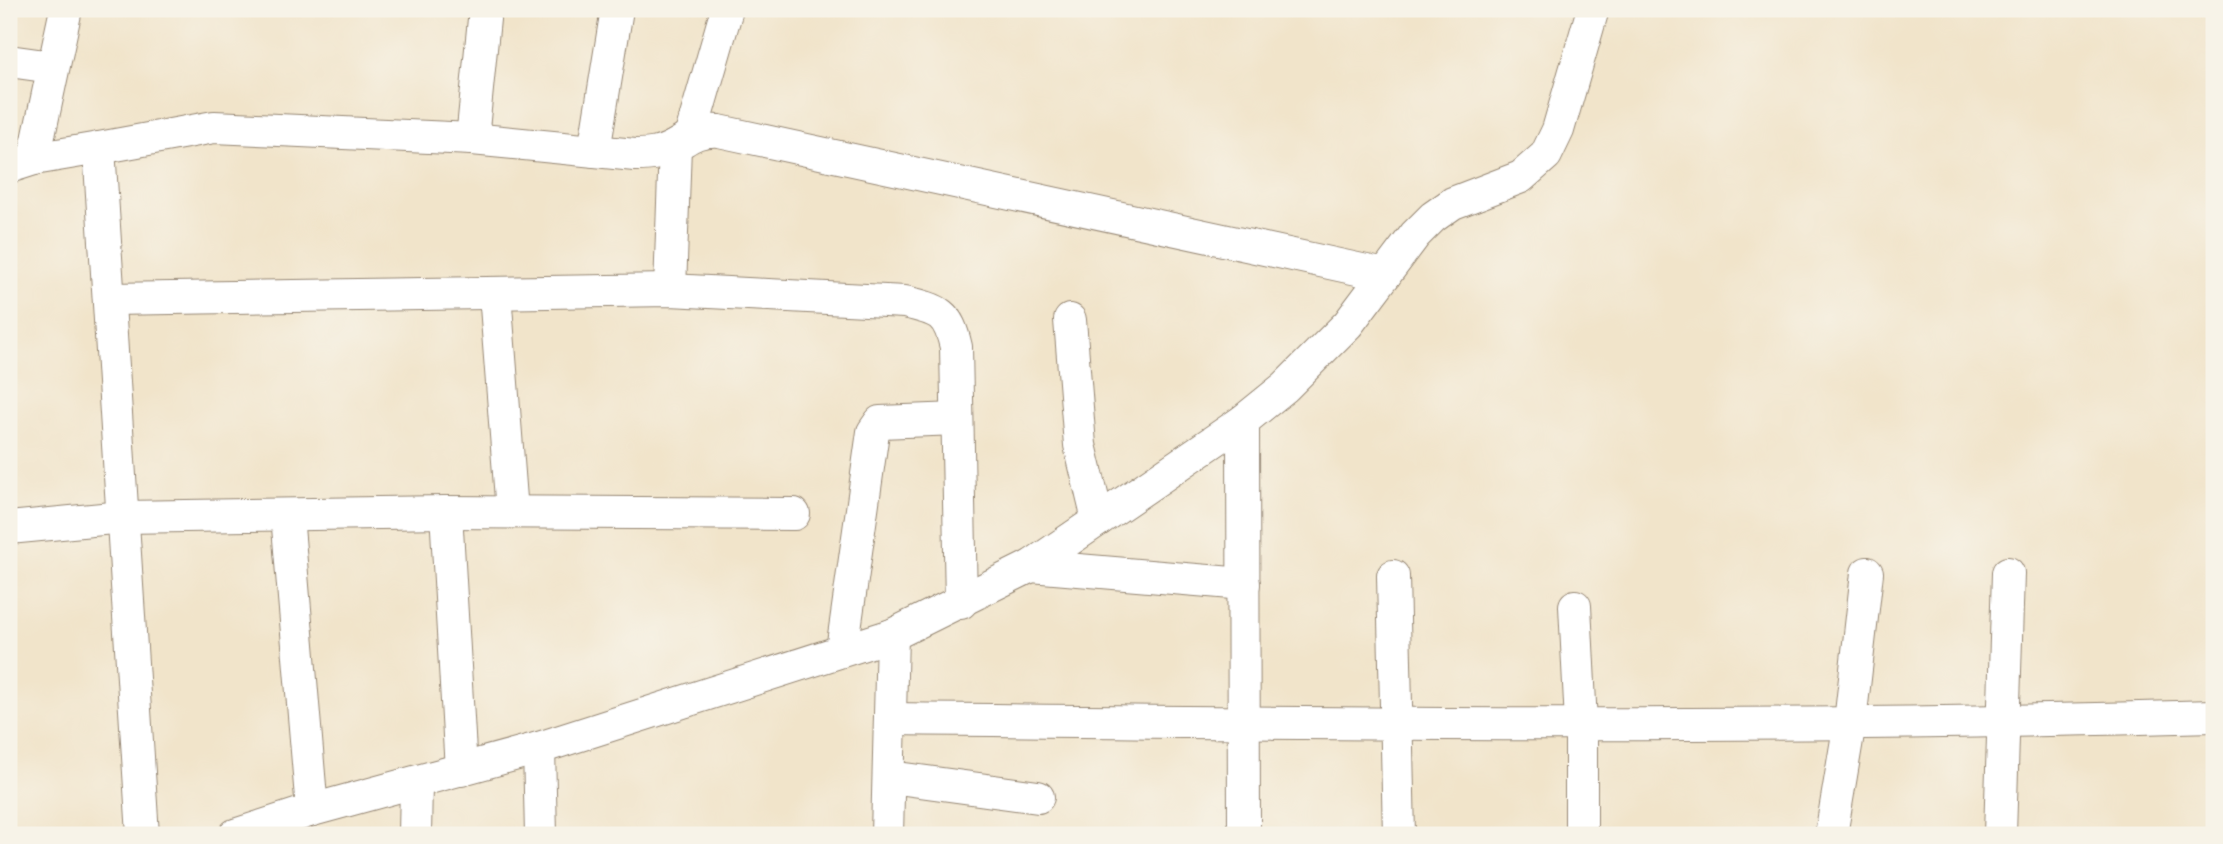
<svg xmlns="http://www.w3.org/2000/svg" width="2223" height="844" font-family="Sriracha,sans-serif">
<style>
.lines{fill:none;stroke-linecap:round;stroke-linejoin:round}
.minor-casing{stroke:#968774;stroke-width:34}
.minor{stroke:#fff;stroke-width:32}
</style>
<rect width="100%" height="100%" fill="#f7f3e8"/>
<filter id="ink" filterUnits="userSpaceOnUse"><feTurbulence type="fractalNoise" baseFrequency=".0143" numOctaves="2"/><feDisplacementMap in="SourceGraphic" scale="14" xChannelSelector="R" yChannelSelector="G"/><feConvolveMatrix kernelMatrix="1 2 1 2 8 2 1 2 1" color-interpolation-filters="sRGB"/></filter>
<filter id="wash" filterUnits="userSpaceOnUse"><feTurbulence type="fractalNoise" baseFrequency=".00686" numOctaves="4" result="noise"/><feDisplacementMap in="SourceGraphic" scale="28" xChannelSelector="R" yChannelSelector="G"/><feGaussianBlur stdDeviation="1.57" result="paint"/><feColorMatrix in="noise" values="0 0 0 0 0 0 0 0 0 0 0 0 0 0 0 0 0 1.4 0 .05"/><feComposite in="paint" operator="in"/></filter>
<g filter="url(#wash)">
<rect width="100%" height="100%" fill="#f1e4ca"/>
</g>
<g filter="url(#ink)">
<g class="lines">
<g class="minor-casing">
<g id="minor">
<path d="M9,61l43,6"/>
<path d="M691,134l36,-125"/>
<path d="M472,139l13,-130"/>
<path d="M99,148l115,-21 258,12 163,16c7,0 15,0 22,-2 27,-6 30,-24 62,-22l666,144"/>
<path d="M594,151l23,-142"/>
<path d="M34,159l32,-150"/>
<path d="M9,167l25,-8 65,-11 44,687"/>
<path d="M670,290l5,-144"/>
<path d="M495,293l17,219"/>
<path d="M110,299l560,-9 235,12c34,8 43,10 51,45l5,256"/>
<path d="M1070,320l10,125 18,75"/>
<path d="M1243,421l1,414"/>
<path d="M446,512l15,258"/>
<path d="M287,515l25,295"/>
<path d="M9,528l114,-11 323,-5 348,2"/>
<path d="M1031,566l213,18"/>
<path d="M1393,576l6,259"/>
<path d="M1575,606l6,117v112"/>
<path d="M842,650l31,-218 7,-10 77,-3"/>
<path d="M892,719c441,5 882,10 1322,-3"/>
<path d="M539,748l2,87"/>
<path d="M890,777l148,20"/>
<path d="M235,835l77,-25 227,-62 353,-113 139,-69 212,-145 42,-34 63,-63 67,-89 18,-18 20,-14 68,-26 25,-22 12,-25 35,-121"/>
<path d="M415,835l1,-52"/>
<path d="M887,835l5,-200"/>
<path d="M1831,835l19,-113 17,-149"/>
<path d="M2000,835l8,-262"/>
</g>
</g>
<use href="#minor" class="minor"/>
</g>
</g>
<rect width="2223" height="844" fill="none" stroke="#f7f3e8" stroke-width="35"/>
</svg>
